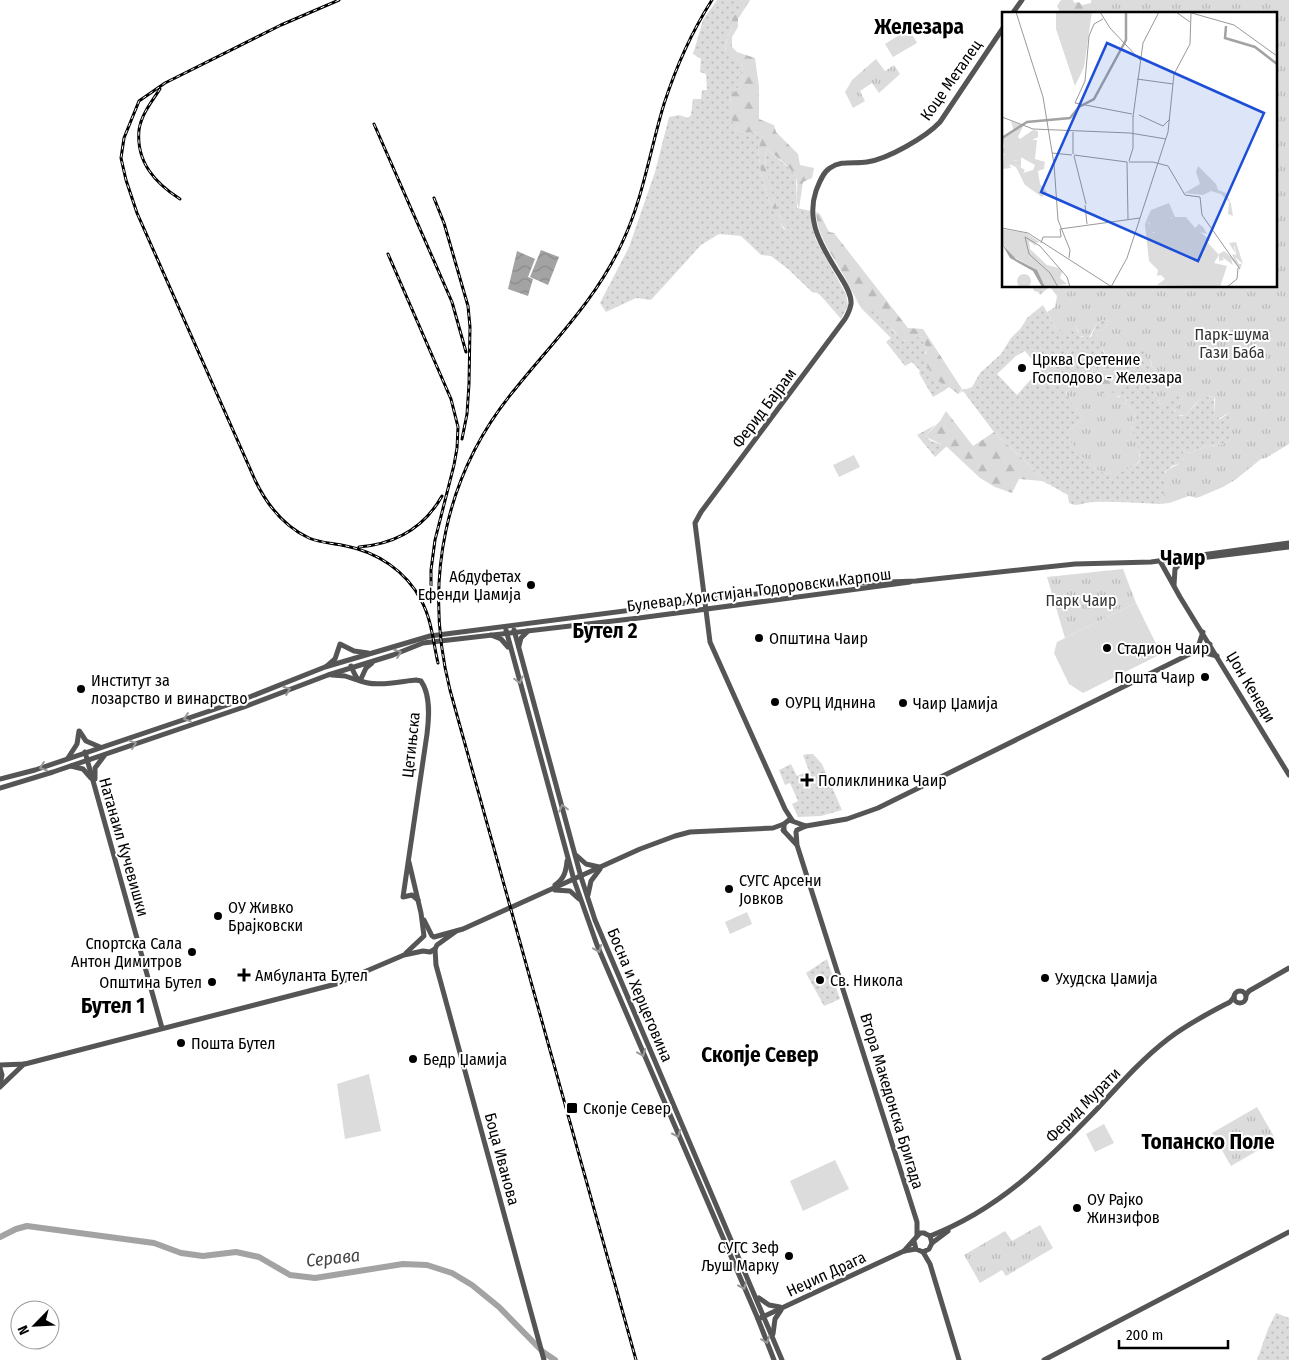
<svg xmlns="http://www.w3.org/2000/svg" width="1289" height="1360" font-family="'Fira Sans Condensed',sans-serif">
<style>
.grass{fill:url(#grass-dots);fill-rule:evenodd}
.forest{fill:url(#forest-firs)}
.park{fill:url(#park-tufts)}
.pitch{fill:#dcdcdc}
.water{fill:url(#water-waves)}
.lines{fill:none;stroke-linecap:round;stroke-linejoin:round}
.river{stroke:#a3a3a3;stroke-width:6}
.minor{stroke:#555;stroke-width:5}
.rail-casing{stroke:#000;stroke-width:3}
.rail{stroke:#fff;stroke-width:1;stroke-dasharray:4;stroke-linecap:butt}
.oneway{stroke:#999}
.poi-dot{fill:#000;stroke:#fff;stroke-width:2}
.labels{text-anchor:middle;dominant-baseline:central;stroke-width:4;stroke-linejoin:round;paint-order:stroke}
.street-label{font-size:16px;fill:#000;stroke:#fff}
.park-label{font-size:16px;fill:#333;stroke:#fff}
.poi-label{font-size:16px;fill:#000;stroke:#fff;text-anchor:start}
.water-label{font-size:18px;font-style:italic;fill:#444;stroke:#fff}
.district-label{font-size:21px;font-weight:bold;fill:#000;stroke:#fff}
.inset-river{fill:none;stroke:#a3a3a3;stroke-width:2.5}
.inset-road{fill:none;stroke:#999;stroke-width:1}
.view{fill:#1d4ed8;fill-opacity:0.15;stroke:#1d4ed8;stroke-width:2.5}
.inset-edge{fill:none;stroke:#000;stroke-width:2.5}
</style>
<defs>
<pattern id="grass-dots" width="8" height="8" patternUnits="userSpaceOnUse" patternTransform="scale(1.25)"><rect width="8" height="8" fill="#dcdcdc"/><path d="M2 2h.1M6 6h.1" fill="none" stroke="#bbb" stroke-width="1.8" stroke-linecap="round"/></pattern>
<pattern id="forest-firs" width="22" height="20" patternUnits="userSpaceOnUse" patternTransform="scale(1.25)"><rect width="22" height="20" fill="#dcdcdc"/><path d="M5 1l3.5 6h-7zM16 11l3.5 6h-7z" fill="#bbb"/></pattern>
<pattern id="park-tufts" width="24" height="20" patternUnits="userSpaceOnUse" patternTransform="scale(1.25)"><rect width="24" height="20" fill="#dcdcdc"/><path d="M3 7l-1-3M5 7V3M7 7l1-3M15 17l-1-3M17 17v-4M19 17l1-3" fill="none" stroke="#bbb"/></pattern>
<pattern id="water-waves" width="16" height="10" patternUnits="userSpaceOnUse" patternTransform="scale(1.25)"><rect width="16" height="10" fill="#a3a3a3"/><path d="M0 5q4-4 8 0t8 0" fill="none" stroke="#8b8b8b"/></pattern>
</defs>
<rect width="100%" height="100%" fill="#fff"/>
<g class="grass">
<path d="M717,0h24l2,5 -11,14v10l-5,8 -2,14 16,11c3,14 4,23 -10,32l-1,5 6,32 6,2 19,-1 2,3 -5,14 3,25 8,27 14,27 11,8c-4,-4 -7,-8 -10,-12 -8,-15 -24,-61 -17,-75l24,21 5,7 1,31 14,3v11l5,18 30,54 2,12 -7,13 -20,-23 -4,-3 -5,-1 -24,-23 -17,-13 -10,-1 -20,-19 -22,-2 -18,11 -50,55 -15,-2 -30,14 -6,-9 29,-56 26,-75 14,-55 10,-2 9,3 3,-3 2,-16h8l1,-9h5l-1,-16 -6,-2 1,-13 -8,-5 10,-34z"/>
<path d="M854,297l7,8 24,9 -1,4c6,8 12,18 20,23l17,-5 6,13 -2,4 18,31 6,2 -4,4 -12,7 -14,-24 1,-2 -8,-9 -7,4 -19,-24 5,-4 -29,-29z"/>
<path d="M1043,305l12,22 6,5 15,-6 1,4 4,7h10l5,-12 6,-5 7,2v2l-5,5 -5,2 -3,4 11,25 5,2 8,13 7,-4 -4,-17 19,-6c5,4 9,12 10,19l6,2 -9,7c-1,14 9,17 11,29l21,-11 2,2 -6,14 -3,1 4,5 8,-1 17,-19 11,1v19l6,3 10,-7v29l-10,4 -13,1 -18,7 -6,-2 2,6 -3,6 -10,3 -7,6 1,19 -6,13c-23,-1 -46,-3 -68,-2 -8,1 -16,5 -23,1l-1,-8 -18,-10 -56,-53 -31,-41 -5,3 5,-5h4l5,-2 8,-14 21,-19 10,-16 10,-10 6,-10zM1025,351l15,18 -23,26 -20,-21 19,-18zM1088,367l4,1 3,14 9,14h21l2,3 -2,6h3l7,8 -3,18 8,25 -1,6c-4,4 -8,6 -14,8 -21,9 -30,0 -44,-16 -6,-8 -12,-13 -13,-23l15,-12 -17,-26v-5l5,-13zM1098,368l3,2 11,-1c3,5 8,5 5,12l2,6c-13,1 -20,-7 -21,-19z"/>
<path d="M935,425l-10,11 6,5 16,5 -12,11 -18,-22z"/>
<path d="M807,754h6l9,10 20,46 -21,6 -23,1 -6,-13 6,-3 -8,-18 -5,2 -6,-15 12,-6 6,12 12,-5 -6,-16z"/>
<path d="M827,959l13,40 -16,7 -18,-33z"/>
<path d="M1276,1313l13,5v42h-32l11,-31z"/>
</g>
<g class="forest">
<path d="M741,0h9l-12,19v8l-6,10v10l5,5 18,6 4,29v32l15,6 2,7 22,22 2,11 14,3 -2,10 -9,4 -4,27c-4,-9 -1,-17 -2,-27 0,-11 -22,-26 -30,-33 -7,12 10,62 17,75 3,4 7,8 10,12l-2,2 -14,-18 -9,-19 -8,-27 -3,-25 5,-14 -2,-3 -23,1c-7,-7 -9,-29 -7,-39 13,-8 13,-19 10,-32l-16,-10 2,-15 5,-8v-10l10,-14z"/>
<path d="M1061,0h12l1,3 5,-1 3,3 9,-2v11h-30l-4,-8z"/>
<path d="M816,212l4,2 9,18 5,1 74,95 15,1 39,60 -4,5c-8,-7 -15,-9 -21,-14 -8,-7 -14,-21 -10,-31l-6,-13 -12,4 -7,1c-6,-5 -7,-12 -14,-15l-2,-5 -3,-1 2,-6h-9l-4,-4 -7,-1c-11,-10 -14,-21 -21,-33 -11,-21 -27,-39 -28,-64z"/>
<path d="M1050,361l7,10 2,6 -4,5 1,4 -2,3h-2l-1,-6c-6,-4 -7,-8 -9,-15z"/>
<path d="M1098,368l3,2 11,-1 8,6 -3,6 2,9 -3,1 -5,-5 -5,6 -5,-3 1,-10 -6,-2z"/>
<path d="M946,411l27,35 21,-14 56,53 -8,-4 -23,-2 -7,14 -17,-6 -15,-9 -33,-31 -21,-10 -1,-1 15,-15z"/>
</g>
<g class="park">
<path d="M1091,0h198v444l-23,14 -5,1 -26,21 -12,7 -26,11 -8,-2 -20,7 -9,1 6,-13 -2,-15c4,-11 13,-8 20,-16l-1,-9 6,2 18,-7 13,-1 10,-4v-29l-14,8 -2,-4 1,-17 -1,-2c-14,-4 -19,9 -28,18h-6l-4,3h-4v-4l5,-5 6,-13 -2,-1 -21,10c-2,-12 -12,-14 -11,-29l8,-7 -5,-2 -1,-6 -6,-5 -1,-6 -2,-2 -5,4 -14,2 4,17 -7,4 -8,-13h-5l-3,-11 -5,-4c1,-5 -5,-10 -2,-15l7,-3 5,-5v-2l-7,-2 -6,5 -7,13 -9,-2 -4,-10 -5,6 -8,2 -8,-7 -8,-15 8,-5 2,-11 -6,-8h-3l-8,7 -2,-3 -4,-1 -2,-5h243v-272h-184z"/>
<path d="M876,59l9,12 9,-6 6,9 -21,19 -7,-10 -12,8 5,10 -12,7 -8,-16 7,-12z"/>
<path d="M1088,367l4,1 3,14 9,14 8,-4 6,5 5,-2 4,3 -2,7h3l7,8 -3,18 4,7 4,21c-3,6 -6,7 -12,10 -7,3 -14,6 -23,4 -12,-2 -38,-30 -37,-42l15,-12 -16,-24 -1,-6 -5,-7 1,-3z"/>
<path d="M1123,569l13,34 -71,35 -18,-61z"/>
<path d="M1257,1107l19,33 -45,26 -19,-33z"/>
<path d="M1040,1225l13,23 -47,28 -4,-6 -22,13 -16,-28 41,-24 7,10z"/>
</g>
<g class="pitch">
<path d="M909,29l8,14 -24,14 -8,-13z"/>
<path d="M854,455l6,12 -21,10 -6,-12z"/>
<path d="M1136,603l25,51 -78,39 -14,-9 -15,-31 3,-11z"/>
<path d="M747,912l5,12 -22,10 -5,-12z"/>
<path d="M369,1074l12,57 -36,8 -8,-55z"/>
<path d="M1104,1124l10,19 -19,9 -9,-18z"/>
<path d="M1255,1133l7,11 -21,12 -7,-11z"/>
<path d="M835,1160l14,29 -46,22 -13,-30z"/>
</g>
<g class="water">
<path d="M541,250l18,7 -11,28 -18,-8z"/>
<path d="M517,251l18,8 -7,18 5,2 -5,17 -20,-7z"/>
</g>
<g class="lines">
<path class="river" d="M0,1237l16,-8 11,-3 127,17 27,10 22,3 33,-4 23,5 31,18 25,3 88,-14 24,1 25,8 20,12 27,22 44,45 12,8"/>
<g class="minor">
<path d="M1012,14l10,-14"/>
<path d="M1160,561l20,36 109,178"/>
<path d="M1176,561l113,-14"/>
<path d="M1174,585l1,-16 8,-9"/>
<path d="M506,630l68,250 23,65 161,374 16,41"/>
<path d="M514,630l67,247 14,43 187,440"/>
<path d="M491,635l10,4 7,8"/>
<path d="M519,646l2,-8 7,-7"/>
<path d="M1197,650l6,-18"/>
<path d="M1198,651l19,5"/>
<path d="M327,666l8,-7 5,-15 14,7 14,2"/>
<path d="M351,666c2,4 4,11 8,14 13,8 43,1 57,0l5,1c10,14 8,37 6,53l-24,163 9,-2 6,5"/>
<path d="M332,675l13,1 15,5 6,-13 6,-5"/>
<path d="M80,732l6,9 14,6"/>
<path d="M85,752l77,276"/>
<path d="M68,758l9,-14 2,-13"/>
<path d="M71,766l12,3 8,9"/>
<path d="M0,779l35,-9 207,-70 83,-33 105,-31 404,-52 82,-3 159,-17 76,-2 138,-19"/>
<path d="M95,779v-11l9,-12"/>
<path d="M0,788l53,-16 191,-65 84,-32 65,-20 30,-12 216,-25 271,-36"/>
<path d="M792,820l-7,-11 -75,-167 -15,-119 6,-11 144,-193c3,-5 5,-9 6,-15 1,-9 -6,-20 -11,-28 -16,-26 -35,-53 -24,-85 3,-8 7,-19 14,-23 11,-8 24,-4 37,-6 21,-3 59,-25 73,-40l63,-94"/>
<path d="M783,830l13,14"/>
<path d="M797,830l9,-4 41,-7 31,-11 332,-164"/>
<path d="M784,831v-7l5,-4 17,6"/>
<path d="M796,832l1,13 120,377v13"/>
<path d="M577,856l9,8 13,3"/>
<path d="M555,885c9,-6 11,-13 12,-24"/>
<path d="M555,890l15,1 9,8"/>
<path d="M588,895l3,-14 9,-12"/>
<path d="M424,920l8,16"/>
<path d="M434,937l29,-8 177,-80 35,-13 15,-4 83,-4 11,-4"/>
<path d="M435,949l1,16 108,395"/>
<path d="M406,953l18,-17 -3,-23 -12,-51"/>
<circle cx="1240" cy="997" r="6"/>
<path d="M1246,995l3,-4 40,-23"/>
<path d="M0,1065l25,-1 311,-80 68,-29 19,-4 7,1 5,-3 2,-4 18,-13"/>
<path d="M0,1068l2,7 -2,10"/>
<path d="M0,1087l24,-23"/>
<path d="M930,1236c70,-27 117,-75 168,-128 22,-24 44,-49 70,-69 19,-15 41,-26 62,-37l4,-5"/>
<path d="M932,1243l16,-12"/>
<path d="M904,1251l16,-18h4l6,3 2,7 -3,6 -6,3 -7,-3 -2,-8"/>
<path d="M923,1252l7,12 29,96"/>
<path d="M759,1298l10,7 11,2"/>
<path d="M758,1319l103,-48 43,-20 12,-2"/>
<path d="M773,1334l2,-15 6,-9"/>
<path d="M1044,1360l245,-128"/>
</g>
<g class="rail-casing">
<g id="rail">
<path d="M339,0l-58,25 -116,58 -26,18 -15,37 -3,20 5,22 11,33 118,267c12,25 28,46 54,58 11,5 25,5 37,8 31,6 60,25 75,54 11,20 12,42 17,63"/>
<path d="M160,89c-8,12 -19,26 -21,41 -3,32 16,53 41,69"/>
<path d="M374,124l78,178 14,50"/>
<path d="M434,198l10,25 24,83 2,21 -1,57 -2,30 -5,25"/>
<path d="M388,254l63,145 7,28 -1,21 -3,17 -19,75 -4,30v27"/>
<path d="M359,547c36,-3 65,-19 83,-51"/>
<path d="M636,1360l-186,-670c-27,-108 -6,-216 66,-302 38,-47 81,-90 106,-145 21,-44 28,-93 42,-139 12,-37 27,-71 48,-104"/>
</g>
</g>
<use href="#rail" class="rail"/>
</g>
<defs><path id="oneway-chevron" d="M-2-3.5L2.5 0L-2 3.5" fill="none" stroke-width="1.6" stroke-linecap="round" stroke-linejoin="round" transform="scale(1.25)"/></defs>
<g class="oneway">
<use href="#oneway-chevron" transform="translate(398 653) rotate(-21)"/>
<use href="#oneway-chevron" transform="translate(519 680) rotate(75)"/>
<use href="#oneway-chevron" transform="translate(287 690) rotate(-21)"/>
<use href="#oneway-chevron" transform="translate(187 718) rotate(161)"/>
<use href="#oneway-chevron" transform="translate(133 744) rotate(-19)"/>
<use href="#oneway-chevron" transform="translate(43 767) rotate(161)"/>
<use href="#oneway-chevron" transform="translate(563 808) rotate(-105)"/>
<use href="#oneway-chevron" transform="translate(598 949) rotate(68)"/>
<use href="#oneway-chevron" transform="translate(642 1053) rotate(67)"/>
<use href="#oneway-chevron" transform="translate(677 1134) rotate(66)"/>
<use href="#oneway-chevron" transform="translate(743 1286) rotate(67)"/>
<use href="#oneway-chevron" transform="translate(766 1340) rotate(69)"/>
</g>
<g class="poi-dot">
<circle cx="1022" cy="368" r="5"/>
<circle cx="531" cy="585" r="5"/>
<circle cx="759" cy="638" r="5"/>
<circle cx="1107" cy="648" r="5"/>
<circle cx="1205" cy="677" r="5"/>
<circle cx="81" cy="689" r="5"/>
<circle cx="775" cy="702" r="5"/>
<circle cx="903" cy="703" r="5"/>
<path d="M804.5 772.5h5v5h5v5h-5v5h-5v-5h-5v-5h5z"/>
<circle cx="729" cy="889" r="5"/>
<circle cx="218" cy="916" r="5"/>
<circle cx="192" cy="952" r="5"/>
<path d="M241.5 967.5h5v5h5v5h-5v5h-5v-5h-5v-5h5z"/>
<circle cx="1045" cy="978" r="5"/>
<circle cx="820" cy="980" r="5"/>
<circle cx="212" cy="982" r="5"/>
<circle cx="181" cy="1043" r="5"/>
<circle cx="413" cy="1059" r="5"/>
<rect x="566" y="1102" width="12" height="12" rx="2.5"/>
<circle cx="1077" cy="1208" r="5"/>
<circle cx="789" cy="1256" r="5"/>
</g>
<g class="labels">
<g class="street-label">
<text transform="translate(951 80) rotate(-55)">Коце Металец</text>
<text transform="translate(764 408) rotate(-53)">Ферид Бајрам</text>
<text transform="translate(759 590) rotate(-7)">Булевар Христијан Тодоровски Карпош</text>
<text transform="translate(1251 687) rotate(59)">Џон Кенеди</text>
<text transform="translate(411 745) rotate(-84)">Цетињска</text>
<text transform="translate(124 847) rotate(74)">Натанаил Кучевишки</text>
<text transform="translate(640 995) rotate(67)">Босна и Херцеговина</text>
<text transform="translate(892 1101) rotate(73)">Втора Македонска Бригада</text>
<text transform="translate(1083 1105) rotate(-45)">Ферид Мурати</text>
<text transform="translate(502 1159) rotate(75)">Боца Иванова</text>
<text transform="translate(826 1274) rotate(-25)">Неџип Драга</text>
</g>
<g class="park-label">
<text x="1232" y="334">Парк-шума<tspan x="1232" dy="18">Гази Баба</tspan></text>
<text x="1081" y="600">Парк Чаир</text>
</g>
<g class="poi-label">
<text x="1032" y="359">Црква Сретение<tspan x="1032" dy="18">Господово - Железара</tspan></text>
<text x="521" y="576" text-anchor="end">Абдуфетах<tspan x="521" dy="18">Ефенди Џамија</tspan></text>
<text x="769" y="638">Општина Чаир</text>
<text x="1117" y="648">Стадион Чаир</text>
<text x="1195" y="677" text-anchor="end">Пошта Чаир</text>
<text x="91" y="680">Институт за<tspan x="91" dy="18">лозарство и винарство</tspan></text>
<text x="785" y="702">ОУРЦ Иднина</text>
<text x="913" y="703">Чаир Џамија</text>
<text x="818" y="780">Поликлиника Чаир</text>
<text x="739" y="880">СУГС Арсени<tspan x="739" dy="18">Јовков</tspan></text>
<text x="228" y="907">ОУ Живко<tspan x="228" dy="18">Брајковски</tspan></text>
<text x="182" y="943" text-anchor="end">Спортска Сала<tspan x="182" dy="18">Антон Димитров</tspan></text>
<text x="255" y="975">Амбуланта Бутел</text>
<text x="1055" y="978">Ухудска Џамија</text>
<text x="830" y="980">Св. Никола</text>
<text x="202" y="982" text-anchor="end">Општина Бутел</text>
<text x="191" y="1043">Пошта Бутел</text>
<text x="423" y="1059">Бедр Џамија</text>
<text x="583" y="1108">Скопје Север</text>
<text x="1087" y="1199">ОУ Рајко<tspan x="1087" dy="18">Жинзифов</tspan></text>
<text x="779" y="1247" text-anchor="end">СУГС Зеф<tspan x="779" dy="18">Љуш Марку</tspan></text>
</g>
<g class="water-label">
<text transform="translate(333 1258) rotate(-6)">Серава</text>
</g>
<g class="district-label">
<text x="919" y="27">Железара</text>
<text x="1183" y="558">Чаир</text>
<text x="605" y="631">Бутел 2</text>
<text x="113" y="1006">Бутел 1</text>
<text x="760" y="1055">Скопје Север</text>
<text x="1208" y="1142">Топанско Поле</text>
</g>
</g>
<g transform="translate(1002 12)">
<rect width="275" height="275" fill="#fff"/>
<path d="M9,109l12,5 -5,11 2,2 13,-9 5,1v6l-6,3h5l-2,19 10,3 -1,7 -6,2 2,13 7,8 -5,5 -17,-12 -9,-18 -7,-3 2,4 -9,1 3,-18 -3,-14 12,-5zM15,143l18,10 -2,5 -10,3 2,-3 -10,-6 4,-3 -7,-1zM196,154l18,18 2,6 8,3 5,11 2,12 -5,-2 1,-12 -8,-8 -10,-3 -8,4 -19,-2 16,-9 -4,-12zM167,191l6,14 -4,1 -1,6 -6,-1 1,4h-9v5h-6v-9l-4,-2 5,-11zM0,217l24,4 14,9 -5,1 1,3 -7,-5 1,8 17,16 12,3 3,4 -2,6 7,6 -22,3 -10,-18 -21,-12 -12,-14z" fill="#dcdcdc" fill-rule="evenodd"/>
<path d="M4,134l15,2v19l-6,-3 2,-4h-10l5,-7 -3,-5 -4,2 1,5 -2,-2 -2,2 3,3 -3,-2v-7zM234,230l7,22 -8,-7 4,7h3l-2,5 -9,-10 2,6 -11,-8 2,3 -5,1v-7l5,-3 10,8 -2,-5 4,1 -1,-8 -1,-2 1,8 -6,-10z" fill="#dcdcdc"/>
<path d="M54,0h36l-8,55 -9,19 -19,-57z" fill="#dcdcdc"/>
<path d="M172,205h12l9,11 4,-4 4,3 4,7 -7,-2 10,8 -3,2 12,13 -5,8 13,3 -7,21 -63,-2 8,-6 -4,-4 -4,1 1,-6 -9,-9 -4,-36 1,-4 3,2 4,10 3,-1v-6l9,1 -2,-4z" fill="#dcdcdc"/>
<path d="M15 269a7 7 0 1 1 14 0a7 7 0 1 1-14 0Z" fill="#dcdcdc"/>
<path d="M0,232l14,15 21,11 8,17h-3l-9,-16 -23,-13z" fill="#a3a3a3"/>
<path class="inset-river" d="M224,14l-1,12 30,9 22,17M0,126l25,-16 43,-4 9,-11 15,-8 32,-59v-28"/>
<path class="inset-road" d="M14,0l27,85 11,67 4,56 12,30 -1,8M98,0l10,16 30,32M174,0l14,10M186,0l46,13 43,31M101,7l-9,5 -5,12 -4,45 -10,22 57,11M135,67l36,5M137,103l24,11 7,-7M0,105l31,12 97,4 36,6M131,105l10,-74 16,-31M50,141l20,2M71,142v-22M72,143l53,7M72,144l12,48M127,149l4,-13v-32M125,150l1,57M127,150h24l15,4 17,29 15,2 2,18 38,54M83,193l2,19M0,216l26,5 84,54M58,217l80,-11M39,231l2,-6h18l-1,-8M56,275l-8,-14 -21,-19 -4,-17 15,9 27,31 3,10M109,275l16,-29 41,-126 6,-58 16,-30 1,-31M225,275l10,-8 1,-11"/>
<path class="view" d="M105,31l157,70 -66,148 -157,-69z"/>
<rect width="275" height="275" class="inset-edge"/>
</g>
<g transform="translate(35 1325) rotate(246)"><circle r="24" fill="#ffffff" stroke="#999999"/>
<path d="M0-4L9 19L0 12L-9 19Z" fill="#000000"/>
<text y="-8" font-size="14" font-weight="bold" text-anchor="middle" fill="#000000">N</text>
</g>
<path d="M1119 1340v8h109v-8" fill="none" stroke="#000000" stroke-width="2.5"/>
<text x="1126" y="1340" font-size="15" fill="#000000" stroke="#ffffff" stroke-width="4" paint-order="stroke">200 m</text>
</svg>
